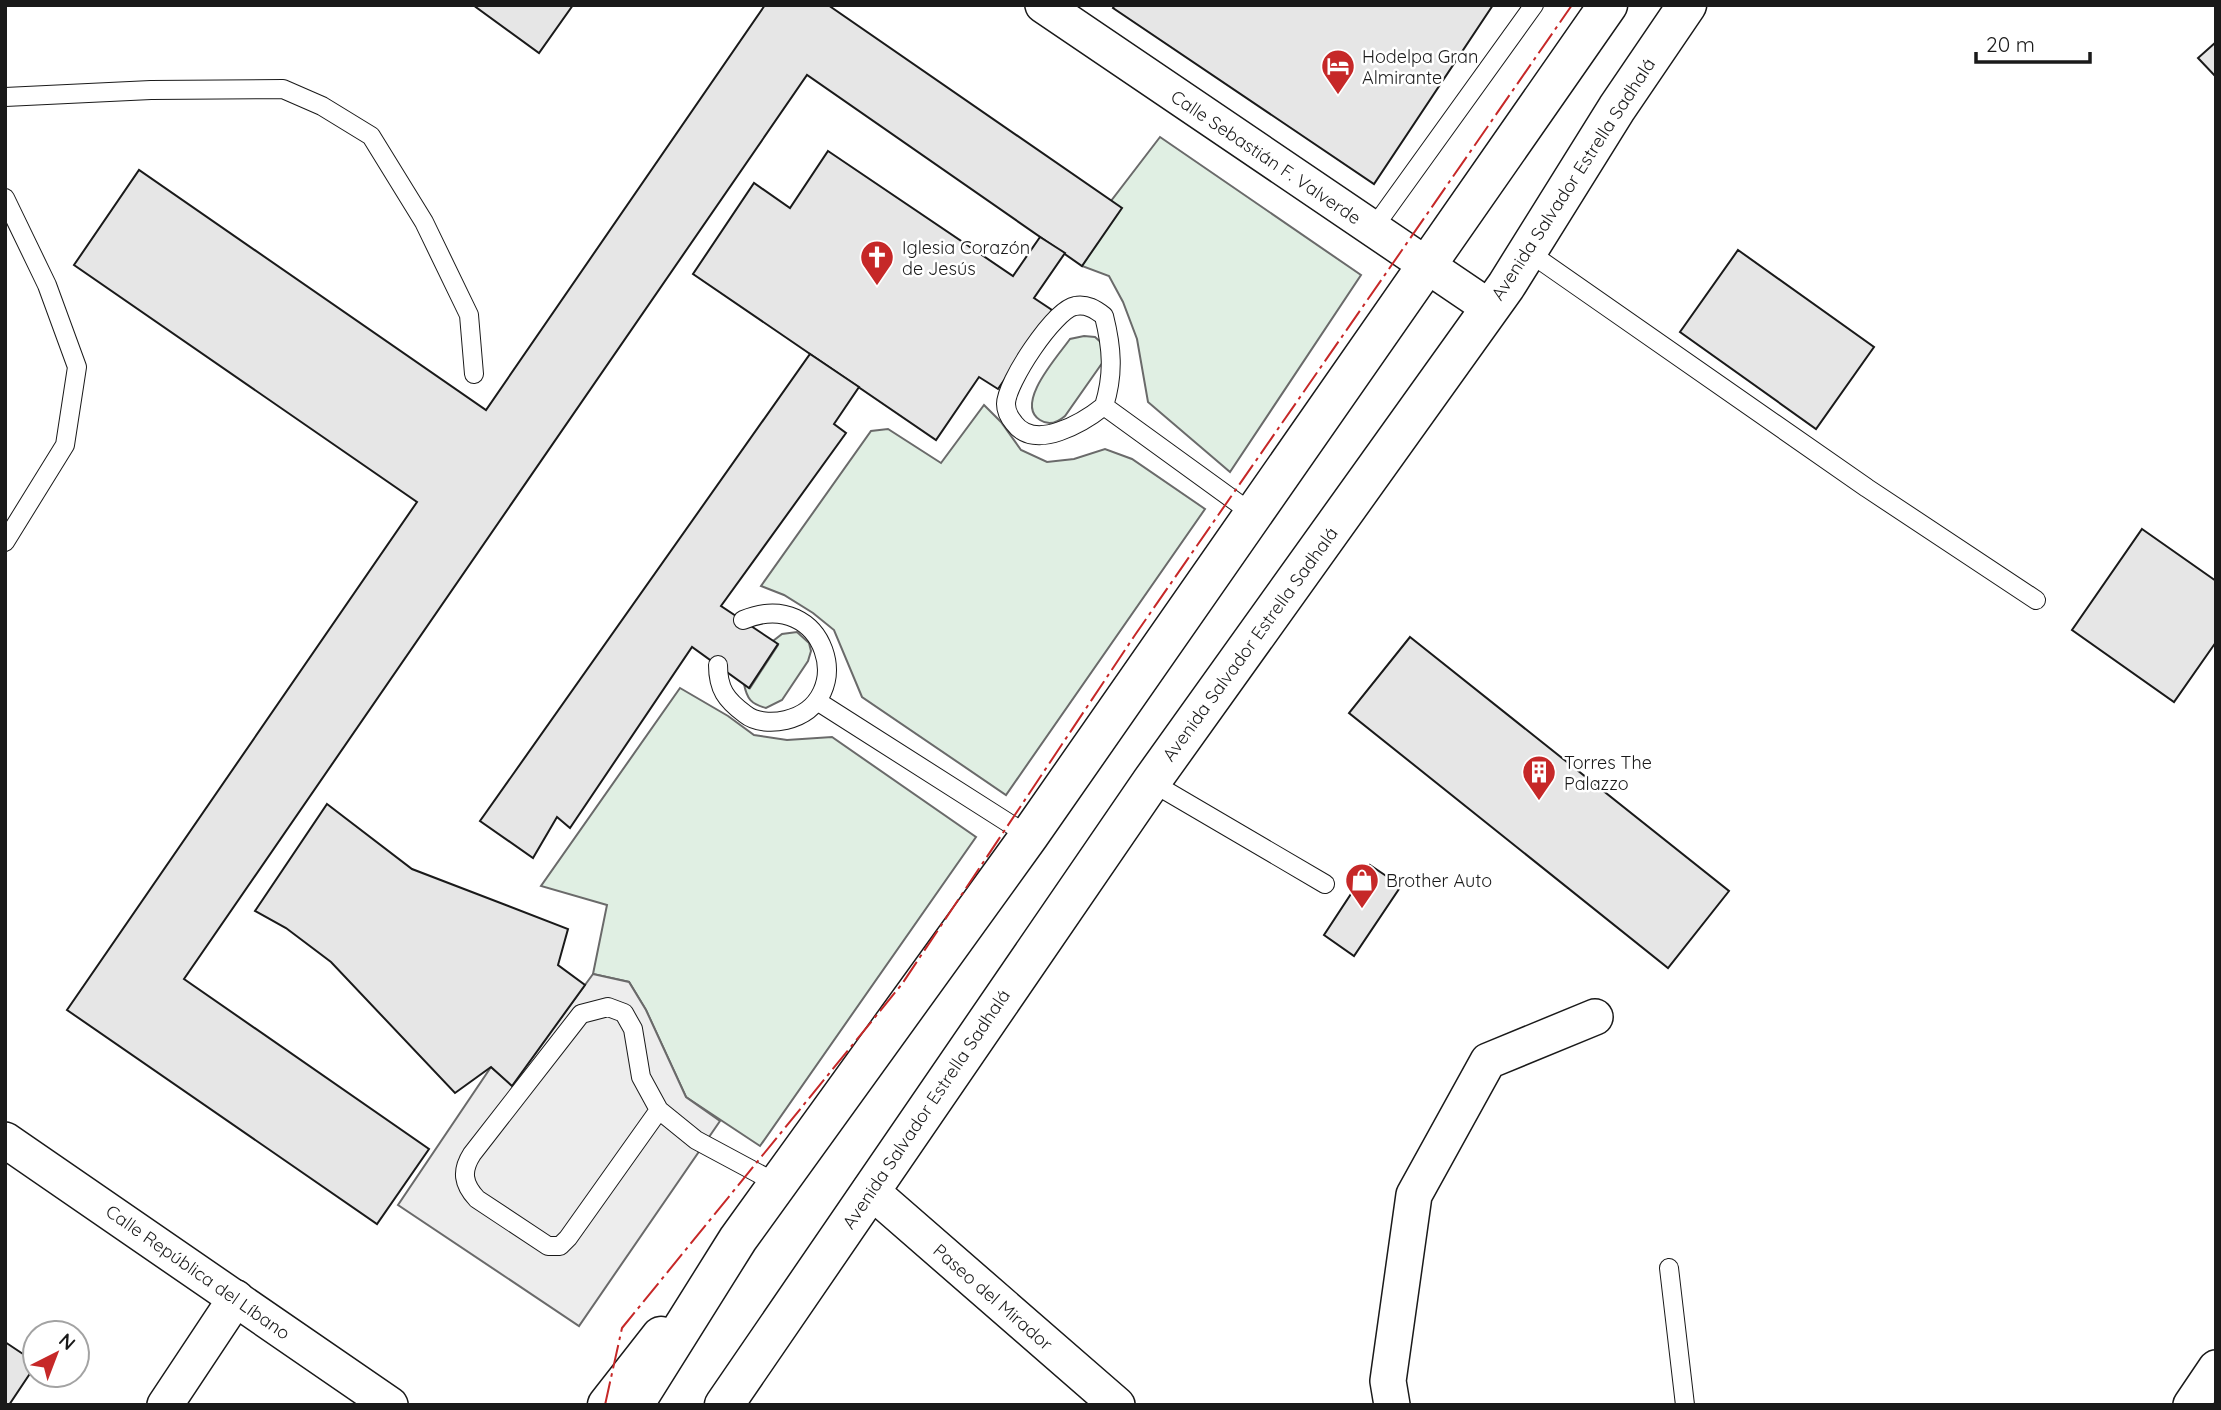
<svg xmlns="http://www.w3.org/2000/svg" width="2221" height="1410" font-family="Quicksand,sans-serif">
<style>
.green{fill:#e0efe3;stroke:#6a6a6a;stroke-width:2}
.parking{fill:#ededed;stroke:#6a6a6a;stroke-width:2}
.building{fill:#e6e6e6;stroke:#1a1a1a;stroke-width:2}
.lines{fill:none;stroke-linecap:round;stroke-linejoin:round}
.service-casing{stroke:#1a1a1a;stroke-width:20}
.minor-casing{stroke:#1a1a1a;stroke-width:38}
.primary-casing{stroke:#1a1a1a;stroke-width:41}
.trunk-casing{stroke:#1a1a1a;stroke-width:41}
.service{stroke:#fff;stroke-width:18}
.minor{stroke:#fff;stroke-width:35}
.primary{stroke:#fff;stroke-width:38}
.trunk{stroke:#fff;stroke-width:38}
.power{stroke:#c62828;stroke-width:2;stroke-dasharray:24 5 3.5 5;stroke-linecap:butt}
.labels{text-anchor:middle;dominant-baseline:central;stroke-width:5;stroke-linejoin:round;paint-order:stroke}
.poi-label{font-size:18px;fill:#1a1a1a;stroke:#fff;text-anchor:start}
.street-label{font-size:18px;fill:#1a1a1a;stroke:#fff}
</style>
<rect width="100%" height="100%" fill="#fff"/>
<g class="green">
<path d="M1160,137l201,138 -131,197 -82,-70 -11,-63 -14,-37 -14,-26 -27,-10 29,-65z"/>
<path d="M1084,336l11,1 10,9v13l-40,57c-8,7 -16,10 -25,4 -26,-16 18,-64 30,-81z"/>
<path d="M984,405l17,17 20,28 26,12 27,-3 31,-10 27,10 73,50 -199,286 -144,-98 -28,-67 -21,-17 -29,-18 -23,-9 110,-155 17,-2 53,34z"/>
<path d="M797,632l12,11 2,8 -3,10 -26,39 -16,8c-15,-4 -19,-9 -22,-24l6,4 28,-43 -5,-4 9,-7z"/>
<path d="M680,688l48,28 26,19 33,5 45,-3 144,100 -216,309 -74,-49 -40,-87 -17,-28 -36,-8 14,-69 -66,-19z"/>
</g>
<path class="parking" d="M593,974l36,8 17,28 40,87 34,24 -141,205 -181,-121 93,-138 21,18z"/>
<g class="building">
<path d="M473,5h100l-34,48z"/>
<path d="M765,5h63l294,203 -40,58 -275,-191 -623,904 245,170 -52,75 -310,-214 350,-508 -343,-237 65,-95 347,240z"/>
<path d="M1115,5h378l-119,179 -261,-176z"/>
<path d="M2216,42v35l-18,-19z"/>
<path d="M828,151l185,125 27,-39 25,16 -31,45 18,12 -54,79 -19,-12 -43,63 -243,-166 61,-91 36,25z"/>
<path d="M1738,250l136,97 -58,82 -136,-97z"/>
<path d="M810,354l49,33 -25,37 12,9 -125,173 57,38 -29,44 -57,-41 -122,181 -13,-11 -24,41 -53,-37z"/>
<path d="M2142,529l74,52v61l-42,60 -102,-72z"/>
<path d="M1410,637l319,254 -61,77 -319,-255z"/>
<path d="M327,804l85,65 156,60 -10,36 27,20 -73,101 -21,-19 -36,26 -124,-131 -45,-34 -31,-17z"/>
<path d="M1370,865l31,21 -47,70 -30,-21z"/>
<path d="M5,1342l30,20v4l-26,39h-4z"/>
</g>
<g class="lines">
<g class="service-casing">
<g id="service">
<path d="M5,97l146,-7 132,-1 39,17 49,30 53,86 45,93 5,59"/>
<path d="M5,198l42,87 30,82 -12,78 -60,97"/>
<path d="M1372,230l162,-225"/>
<path d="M1527,251l340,237 169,112"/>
<path d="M1104,406c-20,16 -69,46 -90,17 -5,-6 -8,-11 -8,-19 0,-21 48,-94 69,-98 12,-2 20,3 29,10 8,32 10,58 0,90l149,108"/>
<path d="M718,665c0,24 8,35 27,49 11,9 28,9 41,6 74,-18 40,-135 -43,-100"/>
<path d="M817,701l212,135"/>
<path d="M1151,782l174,102"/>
<path d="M659,1110l-91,128 -8,8h-12l-71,-47c-14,-15 -16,-28 -5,-45l109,-140 27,-7 16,6 9,16 8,48 18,33 37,30 82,44"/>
<path d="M1669,1268l16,137"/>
</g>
</g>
<g class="minor-casing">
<g id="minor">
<path d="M1043,5l447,303"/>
<path d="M5,1140l385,265"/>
<path d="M870,1190l247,215"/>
<path d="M165,1405l71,-107"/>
<path d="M1392,1405l-4,-24 26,-186 74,-134 107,-44"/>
<path d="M2191,1405l25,-37"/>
</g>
</g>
<g class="primary-casing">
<path id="primary" d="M607,1405l54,-69"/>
</g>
<g class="trunk-casing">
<g id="trunk">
<path d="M634,1405l104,-166 291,-403 579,-831"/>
<path d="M724,1405l427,-623 355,-496 111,-178 70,-103"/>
</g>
</g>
<use href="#service" class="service"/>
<use href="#minor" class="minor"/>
<use href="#primary" class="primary"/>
<use href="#trunk" class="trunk"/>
<path class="power" d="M605,1405l17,-77 280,-344 233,-349 437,-630"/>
</g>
<defs>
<g id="hotel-pin" transform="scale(1.75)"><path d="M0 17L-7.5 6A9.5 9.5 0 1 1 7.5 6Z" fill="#c62828" stroke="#fff"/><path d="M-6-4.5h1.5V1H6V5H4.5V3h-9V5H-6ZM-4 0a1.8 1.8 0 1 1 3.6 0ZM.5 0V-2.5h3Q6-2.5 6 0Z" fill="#fff"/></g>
<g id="church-pin" transform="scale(1.75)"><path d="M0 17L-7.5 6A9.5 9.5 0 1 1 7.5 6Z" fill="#c62828" stroke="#fff"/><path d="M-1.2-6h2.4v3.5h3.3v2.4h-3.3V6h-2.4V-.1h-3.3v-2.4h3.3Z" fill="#fff"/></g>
<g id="building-pin" transform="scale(1.75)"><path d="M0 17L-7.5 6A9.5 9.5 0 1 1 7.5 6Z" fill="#c62828" stroke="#fff"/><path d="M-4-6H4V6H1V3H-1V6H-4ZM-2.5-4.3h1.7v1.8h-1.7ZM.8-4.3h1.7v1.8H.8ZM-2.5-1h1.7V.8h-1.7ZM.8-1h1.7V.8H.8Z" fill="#fff"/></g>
<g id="shop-pin" transform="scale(1.75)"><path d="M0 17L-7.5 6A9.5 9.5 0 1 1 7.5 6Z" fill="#c62828" stroke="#fff"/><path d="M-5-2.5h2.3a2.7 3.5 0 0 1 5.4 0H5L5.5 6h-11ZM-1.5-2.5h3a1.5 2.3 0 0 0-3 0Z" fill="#fff"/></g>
</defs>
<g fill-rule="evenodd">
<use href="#hotel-pin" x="1338" y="66"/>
<use href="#church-pin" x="877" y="257"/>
<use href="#building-pin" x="1539" y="772"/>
<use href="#shop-pin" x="1362" y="880"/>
</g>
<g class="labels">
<g class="poi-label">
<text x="1362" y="56">Hodelpa Gran<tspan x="1362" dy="21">Almirante</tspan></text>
<text x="902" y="247">Iglesia Corazón<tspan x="902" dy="21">de Jesús</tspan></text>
<text x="1564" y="762">Torres The<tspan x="1564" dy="21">Palazzo</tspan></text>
<text x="1386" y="880">Brother Auto</text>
</g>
<g class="street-label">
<text transform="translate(1266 157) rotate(34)">Calle Sebastián F. Valverde</text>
<text transform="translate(1573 179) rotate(-57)">Avenida Salvador Estrella Sadhalá</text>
<text transform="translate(1250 644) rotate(-54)">Avenida Salvador Estrella Sadhalá</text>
<text transform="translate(926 1109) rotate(-56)">Avenida Salvador Estrella Sadhalá</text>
<text transform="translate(198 1272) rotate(35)">Calle República del Líbano</text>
<text transform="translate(993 1297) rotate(41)">Paseo del Mirador</text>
</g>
</g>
<rect width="2221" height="1410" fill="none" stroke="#1a1a1a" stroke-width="14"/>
<g transform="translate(56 1354) rotate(42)"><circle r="33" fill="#ffffff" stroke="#a3a3a3" stroke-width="2"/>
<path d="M0-5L12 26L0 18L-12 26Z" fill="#c62828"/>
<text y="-10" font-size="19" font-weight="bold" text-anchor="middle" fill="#1a1a1a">N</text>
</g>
<path d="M1976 52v10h114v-10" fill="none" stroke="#1a1a1a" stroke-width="3.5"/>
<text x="1986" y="52" font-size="21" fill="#1a1a1a" stroke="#ffffff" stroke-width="5" paint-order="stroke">20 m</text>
</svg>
